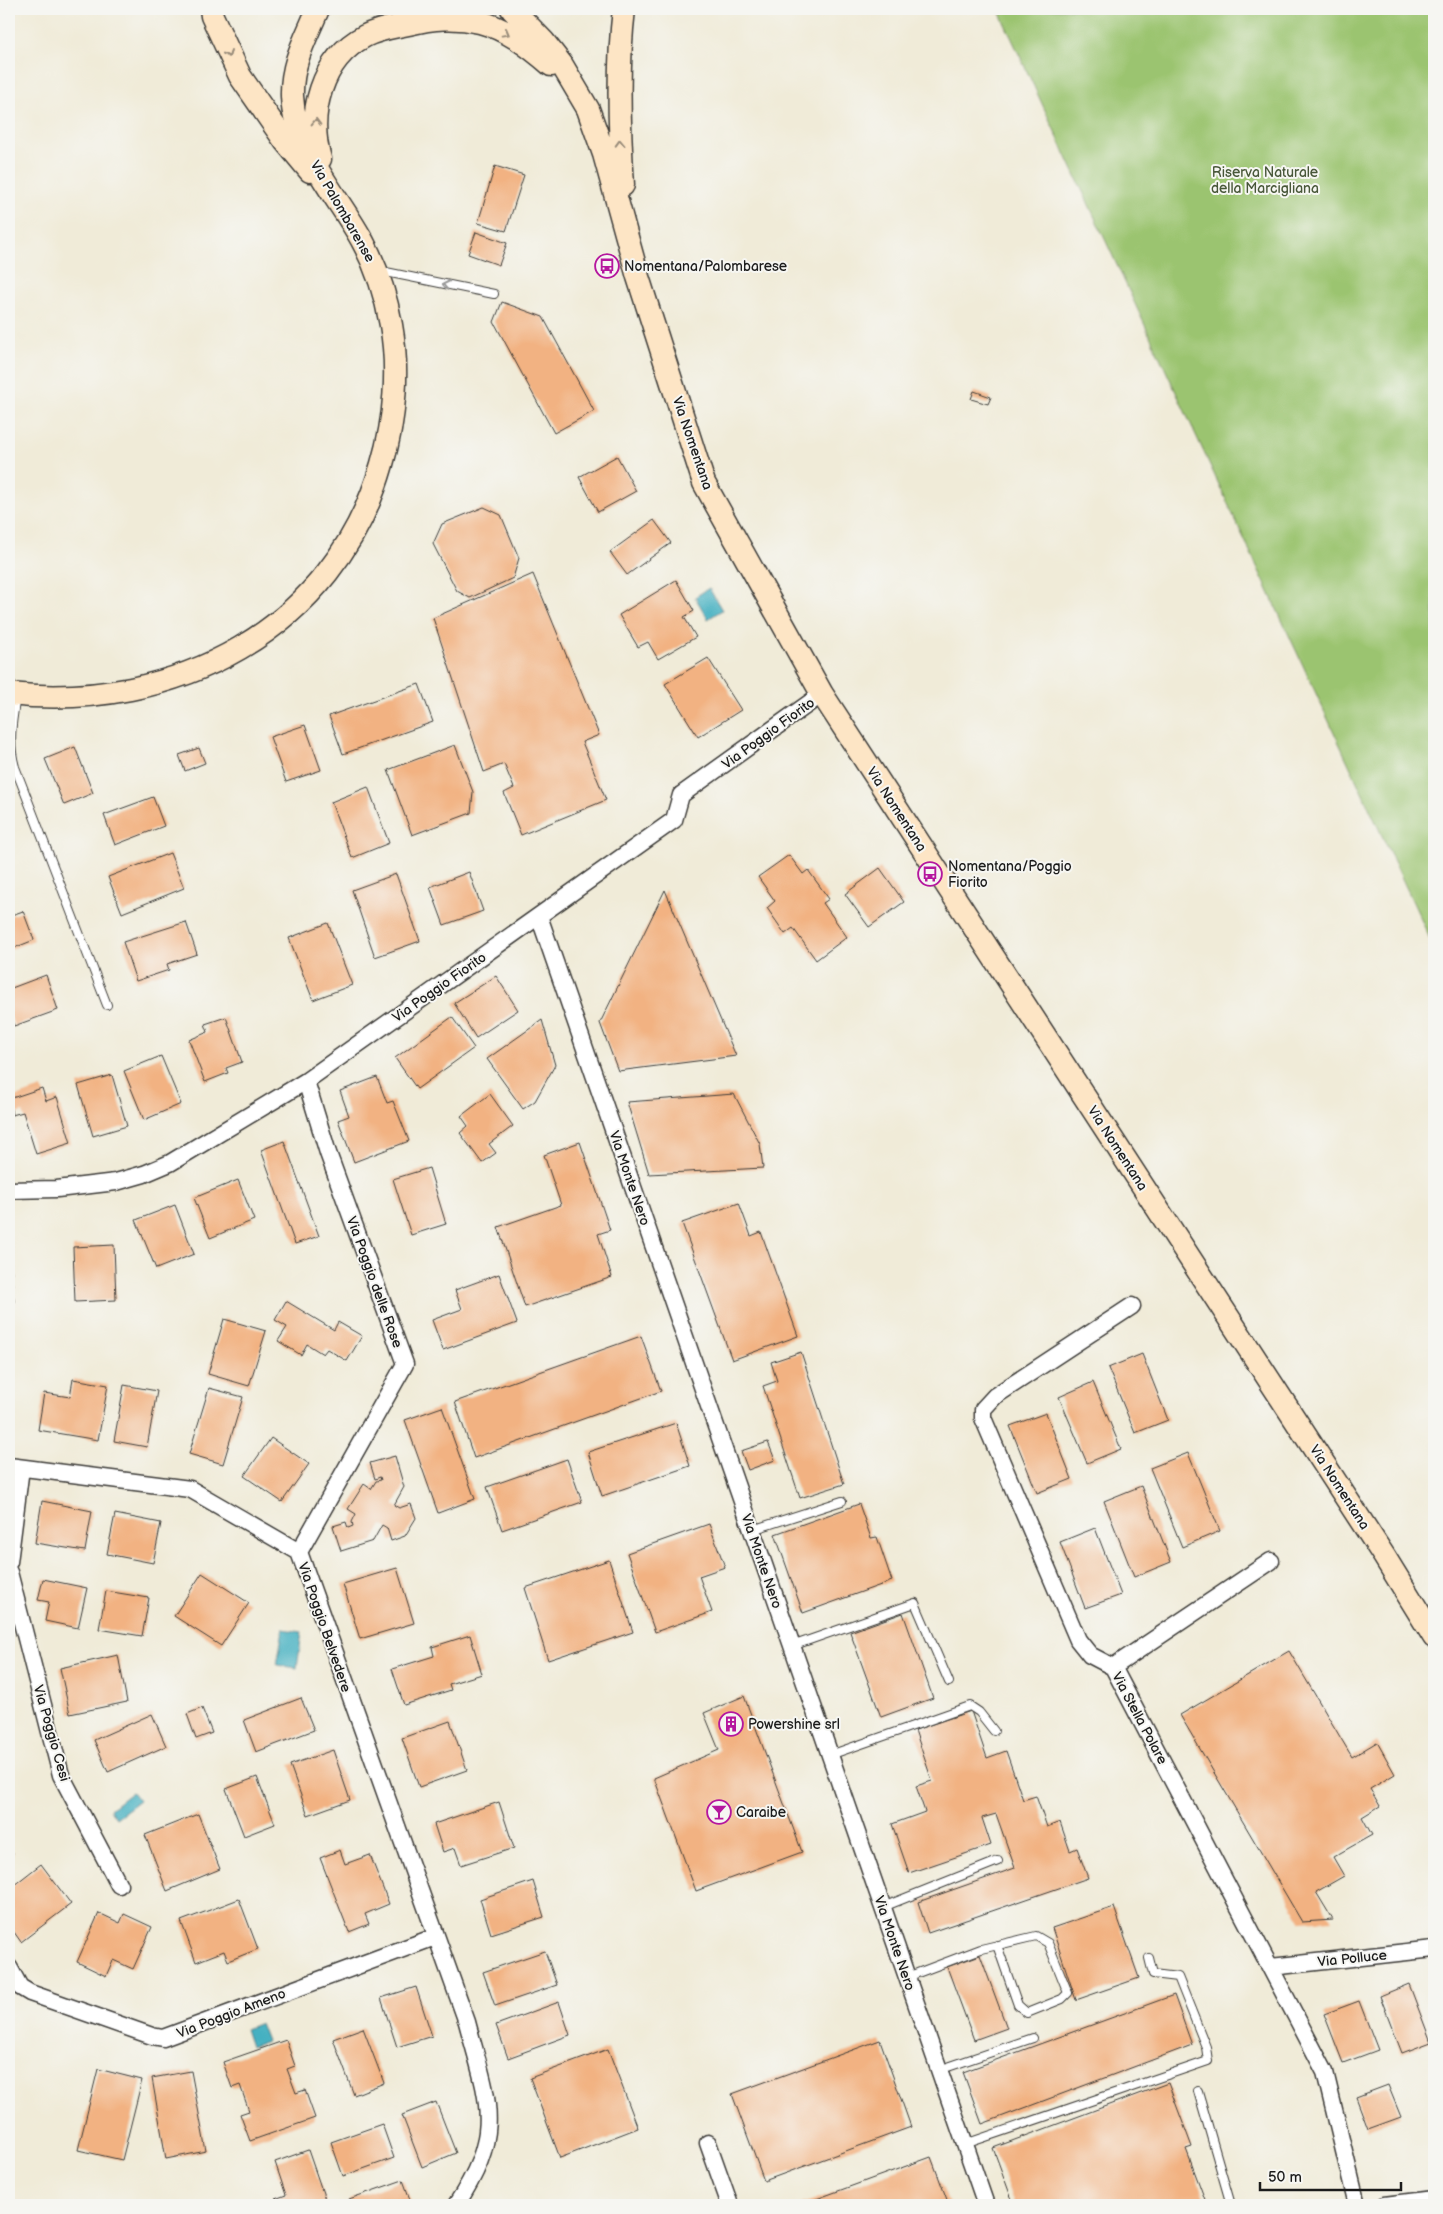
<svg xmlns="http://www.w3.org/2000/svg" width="1443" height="2214" font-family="'Balsamiq Sans',sans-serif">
  <rect width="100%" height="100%" fill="#f6f6f2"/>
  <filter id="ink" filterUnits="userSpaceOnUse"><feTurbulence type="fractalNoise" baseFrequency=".02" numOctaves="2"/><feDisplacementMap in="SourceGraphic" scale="10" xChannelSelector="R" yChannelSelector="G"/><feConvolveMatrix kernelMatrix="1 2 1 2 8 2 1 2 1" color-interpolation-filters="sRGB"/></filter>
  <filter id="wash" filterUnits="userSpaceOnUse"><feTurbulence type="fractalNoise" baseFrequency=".0096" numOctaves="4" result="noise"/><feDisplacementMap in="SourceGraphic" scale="20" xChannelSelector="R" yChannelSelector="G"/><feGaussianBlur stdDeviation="1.12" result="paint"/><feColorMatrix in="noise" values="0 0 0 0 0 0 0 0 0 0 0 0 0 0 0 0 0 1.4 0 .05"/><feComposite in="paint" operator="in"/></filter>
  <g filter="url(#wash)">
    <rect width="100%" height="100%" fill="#f0ebd8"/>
    <path fill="#9bc470" stroke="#5c7046" d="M998,9H1434V947L1431,941Z"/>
    <path fill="#44b0c1" stroke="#30666e" d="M709,588L722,610L708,619L695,597Z
      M283,1629L302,1632L297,1668L277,1665Z
      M132,1792L139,1801L116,1818L110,1809Z
      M260,2023L267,2041L251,2047L245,2029Z"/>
    <g id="blocks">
      <path fill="#f2b282" d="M495,166L524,175L506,231L478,223Z
        M476,232L507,243L499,265L468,254Z
        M502,302L543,317L594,411L554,433L494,322Z
        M974,391L991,397L988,404L971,399Z
        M617,456L636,491L598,512L579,477Z
        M484,507L501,515L519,558L513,578L470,598L457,591L433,544L442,524Z
        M654,520L671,543L627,575L610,552Z
        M533,574L599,735L582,742L606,800L521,835L504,793L514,788L504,764L484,772L433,618Z
        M676,580L694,611L684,617L696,637L658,659L648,642L638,647L619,615Z
        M708,658L741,710L698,737L665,684Z
        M419,684L433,722L343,754L329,716Z
        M305,725L321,770L286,782L270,737Z
        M455,745L473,792L471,813L412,835L388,770Z
        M75,747L93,793L64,805L45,759Z
        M199,748L205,763L185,771L179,755Z
        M368,787L389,843L352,858L331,802Z
        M153,797L164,826L115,845L104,815Z
        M170,853L184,888L122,913L108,877Z
        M789,855L803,874L808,870L829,899L823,903L847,937L816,960L793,928L785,934L767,908L775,901L758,877Z
        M880,868L904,902L869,927L845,894Z
        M469,872L483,911L444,925L430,887Z
        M396,874L420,941L375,957L352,890Z
        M665,890L736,1056L618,1071L600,1023Z
        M23,911L34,940L9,950V916Z
        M186,922L197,954L167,964L169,970L136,981L123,942Z
        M328,923L352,985L313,1000L289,938Z
        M46,975L58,1010L14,1026L9,1013V989Z
        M496,976L518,1010L476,1038L454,1003Z
        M226,1017L242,1062L226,1068L228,1073L205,1082L189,1040L208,1032L205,1024Z
        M452,1017L474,1048L417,1089L395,1058Z
        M542,1020L555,1065L535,1101L523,1109L487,1059Z
        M161,1056L181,1104L144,1120L124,1071Z
        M112,1075L127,1126L93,1136L78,1085Z
        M377,1077L387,1103L393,1101L409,1141L354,1162L338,1120L349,1116L340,1091Z
        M42,1088L46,1101L57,1097L71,1143L36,1154L23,1112L12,1115L9,1099Z
        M490,1094L513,1126L489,1144L496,1153L482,1163L460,1133L468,1126L461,1116Z
        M734,1094L760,1144L763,1168L649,1174L627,1102Z
        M284,1141L319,1236L295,1244L261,1150Z
        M580,1142L610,1230L598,1234L612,1277L525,1307L498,1227L561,1205L544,1155Z
        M429,1168L446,1224L411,1235L393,1179Z
        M238,1180L254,1220L210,1238L194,1198Z
        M739,1203L751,1236L761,1232L798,1336L732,1360L682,1223Z
        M175,1205L194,1254L156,1269L136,1220Z
        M9,1237L14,1302H9Z
        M114,1245L116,1300L75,1302L73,1247Z
        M499,1274L517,1323L443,1350L432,1320L462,1309L455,1290Z
        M286,1301L334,1330L338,1322L362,1336L347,1361L327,1349L323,1354L307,1344L301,1355L278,1341L287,1327L275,1320Z
        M224,1319L266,1331L249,1386L208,1374Z
        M641,1336L661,1391L474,1458L455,1402Z
        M801,1352L844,1484L800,1498L763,1386L777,1381L771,1362Z
        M1142,1354L1168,1420L1135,1433L1108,1368Z
        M73,1379L108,1385L98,1440L38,1430L44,1393L70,1397Z
        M1093,1382L1121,1449L1087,1463L1059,1397Z
        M124,1385L157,1391L147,1447L114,1441Z
        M209,1388L243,1397L223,1464L189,1454Z
        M442,1407L475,1499L438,1513L405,1420Z
        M1046,1413L1072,1479L1037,1493L1010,1426Z
        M676,1423L690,1466L602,1496L588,1452Z
        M271,1438L309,1464L282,1502L244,1476Z
        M768,1442L775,1460L748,1470L741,1451Z
        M1188,1453L1220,1531L1182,1547L1150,1468Z
        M395,1456L404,1487L394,1505L399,1508L411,1504L416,1518L405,1536L391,1541L387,1528L382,1525L373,1541L341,1551L333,1526L346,1522L348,1528L353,1526L352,1522L356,1514L348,1509L364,1484L371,1489L376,1481L381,1480L380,1477L375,1479L370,1463Z
        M567,1459L582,1502L502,1530L487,1487Z
        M1141,1486L1171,1562L1134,1577L1104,1501Z
        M42,1501L92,1511L85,1551L35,1543Z
        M859,1504L871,1538L877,1537L892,1581L803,1613L775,1534Z
        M115,1514L161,1523L153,1563L107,1554Z
        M709,1524L725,1567L699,1576L712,1612L655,1632L627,1553Z
        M1095,1528L1121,1595L1085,1608L1060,1542Z
        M609,1560L633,1632L548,1660L525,1588Z
        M397,1568L414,1623L360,1639L343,1584Z
        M202,1573L249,1603L221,1646L174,1616Z
        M43,1579L87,1588L78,1628L45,1621L49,1602L38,1600Z
        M106,1591L149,1598L142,1636L99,1629Z
        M903,1613L933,1698L881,1717L850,1632Z
        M470,1635L482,1674L449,1684L451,1690L404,1705L392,1669L434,1656L432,1647Z
        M1289,1651L1352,1757L1377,1742L1395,1774L1370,1789L1380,1806L1362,1817L1372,1835L1333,1857L1344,1876L1316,1892L1333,1920L1302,1922L1180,1715Z
        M118,1655L127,1702L70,1714L60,1668Z
        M744,1696L802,1852L696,1891L654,1778L719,1750L704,1713Z
        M301,1698L314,1730L256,1752L244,1720Z
        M202,1708L212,1733L196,1739L187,1714Z
        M971,1711L987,1758L1006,1751L1023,1800L1036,1796L1047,1827L1060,1822L1070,1851L1077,1848L1088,1878L928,1933L918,1902L1015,1868L996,1814L982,1818L991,1845L909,1873L892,1824L925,1812L916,1786L932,1781L915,1730Z
        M152,1714L166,1746L108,1772L94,1740Z
        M450,1721L467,1770L419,1787L402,1738Z
        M333,1750L350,1800L308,1815L290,1765Z
        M257,1777L275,1824L244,1836L226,1789Z
        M499,1802L514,1848L461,1865L455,1848L443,1852L434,1824Z
        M198,1814L220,1869L167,1891L145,1835Z
        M9,1846L13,1854L9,1857Z
        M340,1850L345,1864L370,1855L389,1904L365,1914L369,1924L349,1932L320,1858Z
        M41,1864L71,1904L21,1942L9,1925V1889Z
        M533,1881L544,1917L491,1934L480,1899Z
        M239,1899L258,1949L228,1961L224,1951L196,1962L181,1921Z
        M1114,1907L1139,1978L1076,2000L1052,1928Z
        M99,1913L120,1923L124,1914L152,1927L133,1969L113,1960L106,1976L77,1962Z
        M545,1951L557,1985L495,2006L483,1972Z
        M980,1955L1007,2028L974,2040L947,1967Z
        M1409,1984L1431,2042L1402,2053L1380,1996Z
        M416,1987L432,2036L397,2047L381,1998Z
        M1174,1995L1192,2045L982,2124L963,2072Z
        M1359,2001L1378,2050L1343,2063L1324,2014Z
        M559,2002L570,2035L508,2058L496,2025Z
        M363,2028L384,2083L354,2095L333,2039Z
        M286,2040L295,2066L287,2069L296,2093L305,2090L315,2118L250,2141L240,2114L249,2111L240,2085L232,2088L223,2062Z
        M880,2040L911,2127L764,2181L732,2094Z
        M608,2049L638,2128L560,2158L530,2078Z
        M98,2069L142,2080L122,2160L78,2150Z
        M191,2071L206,2151L166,2159L152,2078Z
        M1168,2083L1192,2147L1186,2149L1207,2205H1014L993,2148Z
        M1388,2085L1401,2117L1368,2129L1356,2097Z
        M436,2102L456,2153L422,2167L402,2115Z
        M382,2124L394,2158L343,2176L331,2142Z
        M308,2150L326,2202L316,2205H277L275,2199L286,2195L275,2162Z
        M931,2157L949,2205H800Z
        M403,2180L412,2205H351L349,2199Z"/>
    </g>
  </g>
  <g filter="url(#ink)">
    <use href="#blocks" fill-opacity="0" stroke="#3c3b38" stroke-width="1"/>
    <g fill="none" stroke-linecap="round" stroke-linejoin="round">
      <g stroke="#3c3b38" stroke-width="10">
        <path id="lane" d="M381,271L494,294
          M16,696C12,721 8,743 15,767L107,1005
          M752,1530L842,1501
          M792,1646L915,1603L949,1682
          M830,1755L970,1706L979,1712L994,1731
          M883,1907L998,1861
          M907,1977L981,1949L1036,1936L1048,1943L1068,1993L1062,1999L1027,2013L1018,2005L997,1945
          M939,2070L1033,2038
          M1198,2091L1231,2205
          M965,2144L1208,2061L1206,2047L1178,1977L1153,1974L1149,1958"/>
      </g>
      <g stroke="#3c3b38" stroke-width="19">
        <path id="street" d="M539,916L986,2205
          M9,1190L57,1189L116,1182L144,1174L170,1163L306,1081L674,820L681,795L822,694
          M1132,1306L995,1396L983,1409V1418L1078,1640L1090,1655L1113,1667L1325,2072L1357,2205
          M9,1466L190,1489L299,1552L467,2022C488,2101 505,2131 456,2205
          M299,1552L405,1364L328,1153L306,1081
          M9,1562L21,1468
          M9,1572L61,1775L119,1885
          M1113,1667L1271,1561
          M9,1967L20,1987L30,1993L152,2036L163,2038L435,1937
          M1271,1967L1434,1949
          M708,2143L730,2205
          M1385,2205L1434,2199"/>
      </g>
      <g stroke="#3c3b38" stroke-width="25">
        <path id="secondary" d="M211,9L212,16L240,76L285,141L310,171
          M512,9L544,42L562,65L588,109L604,154L638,277L704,483L822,694L1384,1556L1434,1637
          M320,159C307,114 321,59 365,36C378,29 394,27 408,24C433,18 455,16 480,22C507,29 530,47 551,65
          M623,185C619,127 617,67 624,9
          M9,694C175,712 335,630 382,464C395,420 399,369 391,325C386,296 377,268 363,242C339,197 294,150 292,96C291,63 306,38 318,9"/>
      </g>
      <use href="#lane" stroke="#fff" stroke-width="8"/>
      <use href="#street" stroke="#fff" stroke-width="16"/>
      <use href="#secondary" stroke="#fde5c5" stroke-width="22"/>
    </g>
    <defs><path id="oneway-chevron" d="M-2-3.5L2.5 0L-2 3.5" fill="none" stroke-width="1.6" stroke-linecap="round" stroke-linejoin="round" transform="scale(1.25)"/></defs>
    <g stroke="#988b79">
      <use href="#oneway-chevron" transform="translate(506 33) rotate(29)"/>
      <use href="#oneway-chevron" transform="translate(228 54) rotate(66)"/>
      <use href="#oneway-chevron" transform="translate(316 122) rotate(-89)"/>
      <use href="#oneway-chevron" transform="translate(620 143) rotate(-92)"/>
    </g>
    <use stroke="#999" href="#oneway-chevron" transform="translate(446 285) rotate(-168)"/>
  </g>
  <defs>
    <g id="bus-ring" transform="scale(1.25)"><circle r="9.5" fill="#f6f6f2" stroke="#b5179e" stroke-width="1.5"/><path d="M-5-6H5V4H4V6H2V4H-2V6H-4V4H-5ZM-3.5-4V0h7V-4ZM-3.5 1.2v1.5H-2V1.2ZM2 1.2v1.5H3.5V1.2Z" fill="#b5179e"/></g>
    <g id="building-ring" transform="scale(1.25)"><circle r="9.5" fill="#f6f6f2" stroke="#b5179e" stroke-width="1.5"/><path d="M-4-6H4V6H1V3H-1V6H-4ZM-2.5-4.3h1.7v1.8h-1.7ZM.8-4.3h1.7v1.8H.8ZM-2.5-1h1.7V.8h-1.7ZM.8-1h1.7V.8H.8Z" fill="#b5179e"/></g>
    <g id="bar-ring" transform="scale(1.25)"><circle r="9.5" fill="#f6f6f2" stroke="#b5179e" stroke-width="1.5"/><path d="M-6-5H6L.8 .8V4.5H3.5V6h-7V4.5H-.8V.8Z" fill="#b5179e"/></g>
  </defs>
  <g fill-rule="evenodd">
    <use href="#bus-ring" x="607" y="266"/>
    <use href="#bus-ring" x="930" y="874"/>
    <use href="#building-ring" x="731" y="1724"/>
    <use href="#bar-ring" x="719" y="1812"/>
  </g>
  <g text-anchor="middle" stroke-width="4" stroke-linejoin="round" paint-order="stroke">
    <g font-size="14" fill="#485739" stroke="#f6f6f2">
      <text x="1265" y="177">Riserva Naturale<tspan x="1265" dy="16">della Marcigliana</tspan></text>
    </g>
    <g font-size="14" fill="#1c1c1c" stroke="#f6f6f2">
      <text transform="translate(343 211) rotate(60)" y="5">Via Palombarense</text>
      <text transform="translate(693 443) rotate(71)" y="5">Via Nomentana</text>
      <text transform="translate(768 733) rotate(-36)" y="5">Via Poggio Fiorito</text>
      <text transform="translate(897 809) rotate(57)" y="5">Via Nomentana</text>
      <text transform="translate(439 987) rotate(-35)" y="5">Via Poggio Fiorito</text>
      <text transform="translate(1118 1148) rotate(57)" y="5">Via Nomentana</text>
      <text transform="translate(630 1178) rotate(71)" y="5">Via Monte Nero</text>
      <text transform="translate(375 1282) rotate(70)" y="5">Via Poggio delle Rose</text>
      <text transform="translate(1340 1487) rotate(57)" y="5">Via Nomentana</text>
      <text transform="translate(762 1561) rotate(71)" y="5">Via Monte Nero</text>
      <text transform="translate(325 1627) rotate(71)" y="5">Via Poggio Belvedere</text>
      <text transform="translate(1140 1718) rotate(62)" y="5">Via Stella Polare</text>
      <text transform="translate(52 1733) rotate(74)" y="5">Via Poggio Cesi</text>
      <text transform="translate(895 1943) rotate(71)" y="5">Via Monte Nero</text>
      <text transform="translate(1352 1958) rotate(-6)" y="5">Via Polluce</text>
      <text transform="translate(231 2013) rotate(-21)" y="5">Via Poggio Ameno</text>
    </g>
    <g font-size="14" fill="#1c1c1c" stroke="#f6f6f2" text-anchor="start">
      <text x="624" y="271">Nomentana/Palombarese</text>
      <text x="948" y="871">Nomentana/Poggio<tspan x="948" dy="16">Fiorito</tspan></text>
      <text x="748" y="1729">Powershine srl</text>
      <text x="736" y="1817">Caraibe</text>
    </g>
  </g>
  <rect width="1443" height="2214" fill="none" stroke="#f6f6f2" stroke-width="30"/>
  <path d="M1260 2182v8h141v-8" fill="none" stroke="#1c1c1c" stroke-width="2.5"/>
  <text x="1268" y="2182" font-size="15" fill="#1c1c1c" stroke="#f6f6f2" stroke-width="4" paint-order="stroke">50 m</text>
</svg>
